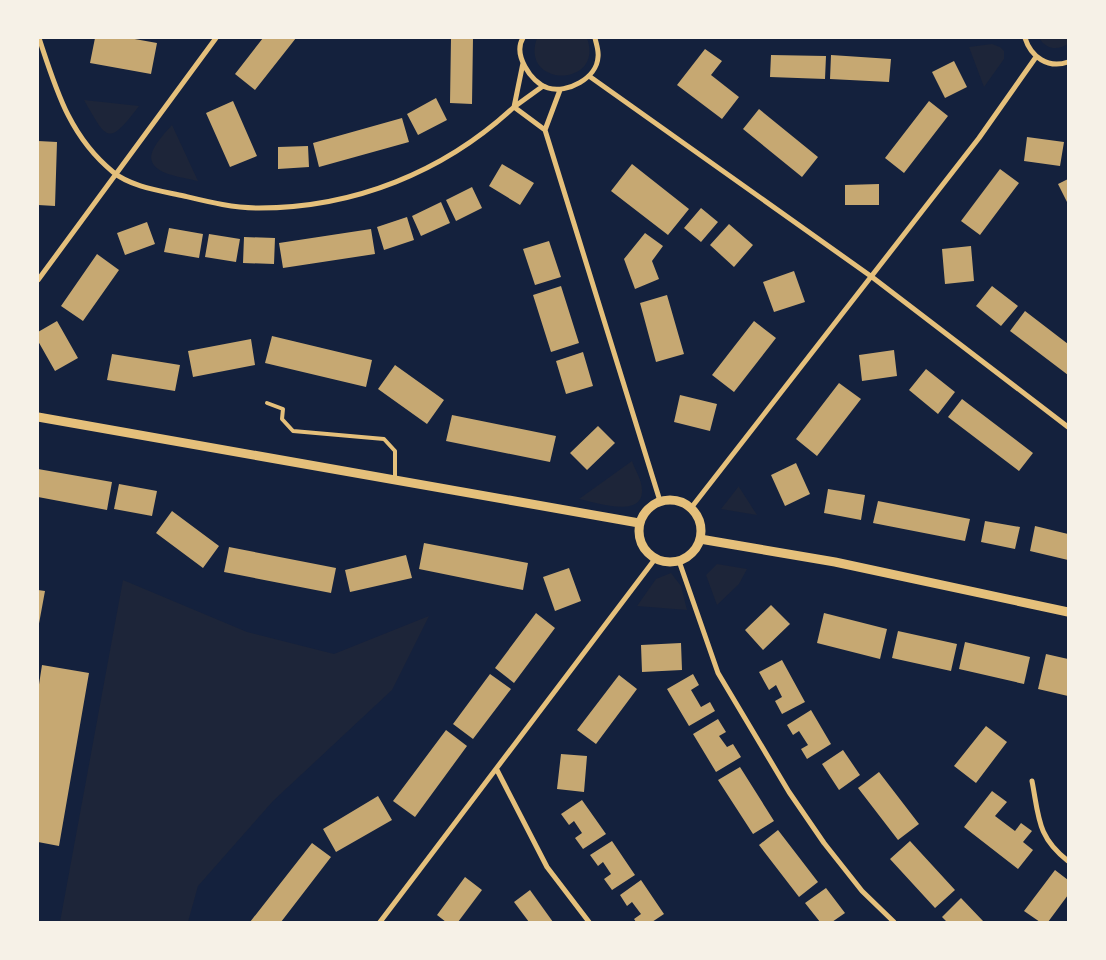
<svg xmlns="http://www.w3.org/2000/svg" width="1106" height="960" font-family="Helvetica,sans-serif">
  <rect width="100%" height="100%" fill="#14213d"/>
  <path fill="#1d2539" d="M537,38H587C605,88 519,88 537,38Z
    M1039,38H1068V44C1057,51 1046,49 1039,38Z
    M992,44L1000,47L1004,51V59L984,87L969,47Z
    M84,100L139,106C108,147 107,140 84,100Z
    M172,125L198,181C184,177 142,174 153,150C157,141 166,132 172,125Z
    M632,461C635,470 642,480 642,490C643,519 595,502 579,499Z
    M739,486V487L757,515L721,509Z
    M717,564L747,569L739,584L717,605L706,575Z
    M671,573L681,586L687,610L637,606L656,579Z
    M123,580L247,632L334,654L429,616L392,690L273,801L198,886L188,922H60Z"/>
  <path fill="#c6a872" d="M95,38H129L157,43L151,74L90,63Z
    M263,38H296L255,90L235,74Z
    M451,38H473L472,104L450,103Z
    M705,49L722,61L711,75L739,97L722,119L677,85Z
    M771,55L826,56L825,79L770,77Z
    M831,55L891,59L889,82L830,79Z
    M954,61L967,87L945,98L932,72Z
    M436,98L447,120L418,135L407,114Z
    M233,101L257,156L230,167L206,113Z
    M929,101L948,116L904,173L885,158Z
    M759,109L818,157L802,177L743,129Z
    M402,118L409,142L319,167L313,143Z
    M1027,137L1064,142L1060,166L1024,161Z
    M38,141L57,142L55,206L38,205Z
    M308,146L309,167L278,169V147Z
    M502,164L534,183L520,205L489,186Z
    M632,164L689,209L668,235L611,191Z
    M1000,169L1019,183L980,235L961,221Z
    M1068,179V204L1058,184Z
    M879,184V205H845V185Z
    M472,187L482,208L456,221L446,200Z
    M441,202L450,223L421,236L412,216Z
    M701,208L718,222L701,242L684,228Z
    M407,217L414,240L384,250L377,227Z
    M147,222L155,244L125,255L117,233Z
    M729,224L753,245L734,267L710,245Z
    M169,228L203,234L199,258L164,252Z
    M371,229L375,254L283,268L279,243Z
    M645,233L663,246L652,261L659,279L635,289L624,259Z
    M209,234L240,239L236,262L205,257Z
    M244,237L275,238L274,264L243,263Z
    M549,241L561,277L535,285L523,249Z
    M971,246L974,281L945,284L942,249Z
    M97,254L119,270L83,321L61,306Z
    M794,271L805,302L774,312L763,282Z
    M561,286L579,343L551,352L533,295Z
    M992,286L1018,306L1001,326L976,306Z
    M667,295L684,354L656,362L640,303Z
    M1025,311L1068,344V375L1010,331Z
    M57,321L78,358L55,371L38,341V332Z
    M754,321L776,338L734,392L712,375Z
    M272,336L372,360L366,387L265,363Z
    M251,339L255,365L193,377L188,351Z
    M894,350L897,376L862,381L859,355Z
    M583,352L593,386L566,394L556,361Z
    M112,354L180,365L175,391L107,380Z
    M395,365L444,400L427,424L378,389Z
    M926,369L955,392L938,414L909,390Z
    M839,383L861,399L817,456L796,439Z
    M680,395L717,404L710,431L674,422Z
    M962,399L1033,453L1019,471L948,417Z
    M452,415L556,436L550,462L446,441Z
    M598,426L615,443L587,470L570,453Z
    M796,463L810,494L785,506L771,475Z
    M38,469L112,482L107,510L38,497Z
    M119,484L157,491L152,516L114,509Z
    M828,489L865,495L861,520L824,513Z
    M878,501L970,519L965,541L873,523Z
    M172,511L219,546L203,568L156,533Z
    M985,521L1020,527L1015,549L981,542Z
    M1035,526L1068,534V560L1030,551Z
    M424,543L528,563L523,590L419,569Z
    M229,547L336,568L331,593L224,572Z
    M406,555L412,578L350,592L345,570Z
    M569,568L581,601L555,611L543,577Z
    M38,590L45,591L38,629Z
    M771,605L790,624L763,650L745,630Z
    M536,613L555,628L514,683L495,668Z
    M824,613L887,629L880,659L817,643Z
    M898,631L957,644L951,671L892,658Z
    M965,642L1030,657L1024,684L959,669Z
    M681,643L682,670L642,672L641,645Z
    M1046,654L1068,659V696L1038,689Z
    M782,660L805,702L782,714L775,701L782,697L776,685L769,690L759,672Z
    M42,665L89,673L59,846L38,842V691Z
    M490,674L511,689L473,739L453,724Z
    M693,674L699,685L691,690L701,707L710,702L715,711L689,726L667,689Z
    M619,675L637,689L596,744L577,730Z
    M811,710L831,744L807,759L801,749L808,745L799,731L793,735L787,725Z
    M718,719L726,732L719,736L727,747L733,744L741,757L716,772L693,734Z
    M986,726L1007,742L976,783L954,766Z
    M446,730L467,746L415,817L393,801Z
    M843,750L860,775L839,790L822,764Z
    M561,754L587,756L584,792L557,789Z
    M740,767L774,821L753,834L718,780Z
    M879,772L919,824L898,840L858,788Z
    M992,791L1007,802L995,816L1015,831L1021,823L1032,831L1023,842L1033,850L1018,869L964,827Z
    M378,796L392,820L336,852L323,829Z
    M582,800L606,834L583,849L575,838L582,833L574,821L569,825L561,814Z
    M778,830L818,882L799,897L759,845Z
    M612,841L635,875L612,890L604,879L611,874L603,862L598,866L590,855Z
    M910,841L955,890L935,908L890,859Z
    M312,843L331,857L281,922H250Z
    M1055,870L1068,880V895L1048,922H1040L1024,911Z
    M465,877L482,890L458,922H446L437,915Z
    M641,880L664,914L652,922H636L634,919L641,914L632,902L627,906L620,895Z
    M826,888L845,913L832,922H820L805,903Z
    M530,890L553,922H529L514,902Z
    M961,898L983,921L981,922H947L942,917Z"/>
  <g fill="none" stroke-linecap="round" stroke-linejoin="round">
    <path stroke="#e5c07b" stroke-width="4" d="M267,403L283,409L282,419L293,431L384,439L395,451V480"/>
    <path stroke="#e5c07b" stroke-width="5" d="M39,38C56,89 69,136 113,172C131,187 162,191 184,196C209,202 233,208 259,208C354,208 444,172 514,107L545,130L560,90
      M523,38C513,54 530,82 548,88C567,94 597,78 598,57C599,51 596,43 595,38
      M1025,38C1031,57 1048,69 1068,62
      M523,63L514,107L543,86
      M589,76L872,277L1068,427
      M545,130L660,501
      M38,280L216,38
      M691,508L979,138L1036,57
      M679,561L718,673L789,792L824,843L862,891L894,922
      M497,770L547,867L589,922
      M1032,781C1039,817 1037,837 1068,861
      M380,922L655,559"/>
    <path stroke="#e5c07b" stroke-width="9" d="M38,417L639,523
      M639 531a31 31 0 1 1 62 0a31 31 0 1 1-62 0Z
      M700,539L835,562L1068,612"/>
  </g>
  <rect width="1106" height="960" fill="none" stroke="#f6f1e7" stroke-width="78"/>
</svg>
